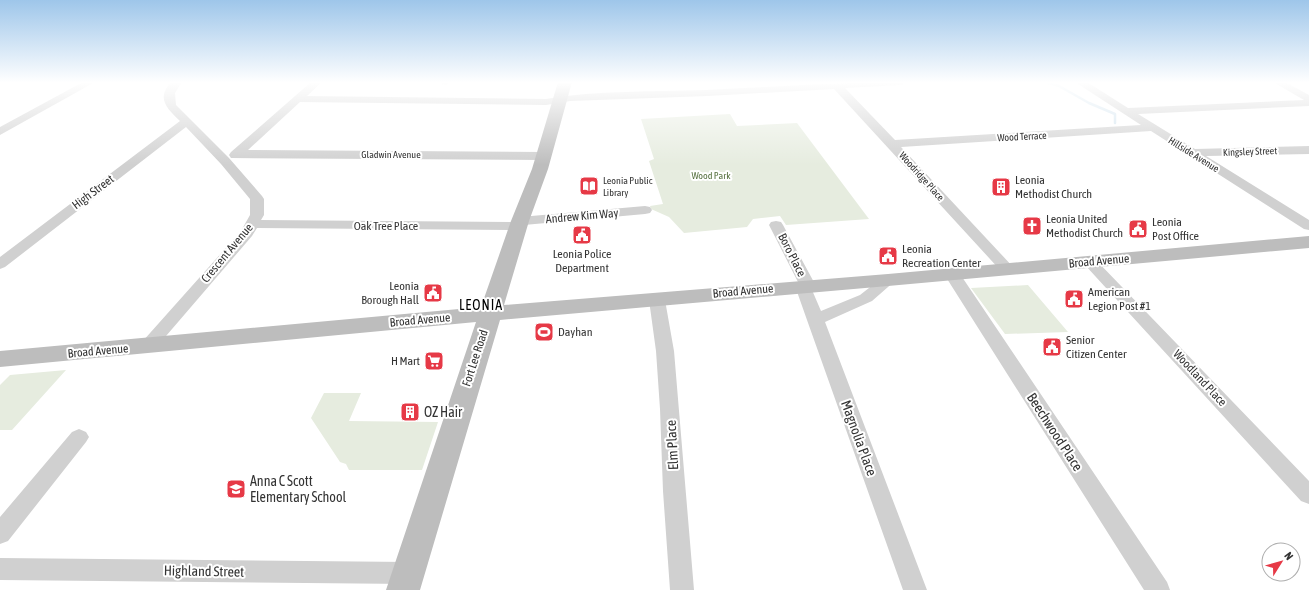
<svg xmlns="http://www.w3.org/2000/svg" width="1309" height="590" font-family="'Asap Condensed',sans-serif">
  <rect width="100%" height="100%" fill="#fff"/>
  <path fill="#e6ecdf" d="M730,114L737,126L797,123L869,219L786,225L780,216L753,219L747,227L684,233L669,217L651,209L650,206L663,204L649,161L654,159L641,119Z
    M1028,285L1068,332L1005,334L971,288Z
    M66,370L12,430H0V385L10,375Z
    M324,393H361L349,421L438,422L422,470H349L346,464L340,462L311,418Z"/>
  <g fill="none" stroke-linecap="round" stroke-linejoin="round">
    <path stroke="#cfe2ee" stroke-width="2.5" d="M1046,82L1059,86L1089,103L1115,114V123"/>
    <path fill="#d0d0d0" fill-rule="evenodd" d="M83,82H95L0,135V127Z
      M171,82H182L175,93L176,105L229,158L262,196L264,199V215L261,220L514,222L515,218L520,217L645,206L650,207L652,210L650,213L645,214L524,225L523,229L518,230L257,228L252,236L154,350L148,352L142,350L139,346L142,342L241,231L250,215V199L221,164L186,127L5,267L0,269V257L180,121C167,108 156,99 171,82Z
      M311,82H322L307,96L546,99C599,90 653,92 706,90C773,87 839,82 906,82L901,85L845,88L895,140L1141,125L1075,82H1087L1128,108L1304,100L1273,82H1285L1309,95V106L1138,114L1195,149L1309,146V154L1206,156L1309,220V230L1304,229L1151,131L901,147L1014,268L1011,271L1006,273L1001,271L834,89L707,96L570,101L546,105L300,102L248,150L543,152L547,153L549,156L547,159L543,160L231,158L229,155L231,152Z
      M440,82H451L446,85L442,84Z
      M776,221L781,222L783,225L816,286L812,290L821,311L860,295L883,277L888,275L893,277L896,280L872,301L825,322L927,590H903L807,320L795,286L798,282L769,225L771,222Z
      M1090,257L1095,259L1309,481V504L1301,501L1085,265L1082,262L1085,259Z
      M952,269L957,271L960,274L1167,582L1170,590H1144L944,274L947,271Z
      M657,295L663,297L665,300L674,351L694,590H670L663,491L660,409L656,351L649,300L651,297Z
      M79,429L86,432L89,437L86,442L8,541L0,544V517L72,432Z
      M0,558L409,562L418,565L421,573L418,581L409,584L0,580Z"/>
    <path fill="#bdbdbd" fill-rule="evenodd" d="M558,82H572L548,169L529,221L504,305L888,274L1309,236V248L888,286L500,320L420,590H386L476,322L0,367V351L481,307L511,221L532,169Z"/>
  </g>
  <linearGradient id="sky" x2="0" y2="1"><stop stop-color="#9ec6ea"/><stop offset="0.5" stop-color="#fff"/><stop offset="1" stop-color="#fff" stop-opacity="0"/></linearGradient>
  <rect width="1309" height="165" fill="url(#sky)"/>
  <defs>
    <g id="library-square" transform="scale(1)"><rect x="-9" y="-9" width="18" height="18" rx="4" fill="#e63946" stroke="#fff"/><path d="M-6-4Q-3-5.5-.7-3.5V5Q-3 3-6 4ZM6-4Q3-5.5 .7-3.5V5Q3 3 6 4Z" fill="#fff"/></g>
    <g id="building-square" transform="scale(1)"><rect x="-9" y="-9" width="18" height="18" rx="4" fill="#e63946" stroke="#fff"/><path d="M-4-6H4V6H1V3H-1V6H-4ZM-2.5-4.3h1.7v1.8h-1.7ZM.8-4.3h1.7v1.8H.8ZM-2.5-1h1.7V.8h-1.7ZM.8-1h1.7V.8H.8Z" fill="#fff"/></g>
    <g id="church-square" transform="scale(1)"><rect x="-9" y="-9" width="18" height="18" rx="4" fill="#e63946" stroke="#fff"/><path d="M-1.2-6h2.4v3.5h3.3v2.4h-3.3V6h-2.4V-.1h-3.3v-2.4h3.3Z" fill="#fff"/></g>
    <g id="civic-square" transform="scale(1)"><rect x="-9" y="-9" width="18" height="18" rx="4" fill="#e63946" stroke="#fff"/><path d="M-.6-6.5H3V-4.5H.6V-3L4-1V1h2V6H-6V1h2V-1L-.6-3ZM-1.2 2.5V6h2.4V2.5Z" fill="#fff"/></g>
    <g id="stadium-square" transform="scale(1)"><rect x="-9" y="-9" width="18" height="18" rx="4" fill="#e63946" stroke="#fff"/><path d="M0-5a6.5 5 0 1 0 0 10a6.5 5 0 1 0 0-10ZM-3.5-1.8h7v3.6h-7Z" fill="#fff"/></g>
    <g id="supermarket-square" transform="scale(1)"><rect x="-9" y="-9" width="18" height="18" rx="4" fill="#e63946" stroke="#fff"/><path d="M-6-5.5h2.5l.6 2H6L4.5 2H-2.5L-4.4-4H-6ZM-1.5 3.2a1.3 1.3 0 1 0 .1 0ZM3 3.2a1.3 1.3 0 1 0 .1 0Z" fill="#fff"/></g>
    <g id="school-square" transform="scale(1)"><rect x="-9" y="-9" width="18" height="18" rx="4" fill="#e63946" stroke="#fff"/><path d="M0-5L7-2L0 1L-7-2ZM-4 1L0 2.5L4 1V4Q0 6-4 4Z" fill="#fff"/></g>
  </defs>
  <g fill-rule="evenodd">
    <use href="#library-square" x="589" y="186"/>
    <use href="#building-square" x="1001" y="187"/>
    <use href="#church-square" x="1032" y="226"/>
    <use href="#civic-square" x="1138" y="229"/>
    <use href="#civic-square" x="582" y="235"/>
    <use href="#civic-square" x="888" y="256"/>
    <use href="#civic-square" x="433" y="293"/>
    <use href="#civic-square" x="1074" y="299"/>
    <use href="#stadium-square" x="544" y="332"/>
    <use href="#civic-square" x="1052" y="347"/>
    <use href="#supermarket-square" x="434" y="361"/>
    <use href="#building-square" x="410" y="412"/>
    <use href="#school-square" x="236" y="489"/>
  </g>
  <g text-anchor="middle" stroke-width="4" stroke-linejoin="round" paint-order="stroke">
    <g font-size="10" fill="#333" stroke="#fff">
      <text transform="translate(1022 136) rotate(-3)" y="4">Wood Terrace</text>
      <text transform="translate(1250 151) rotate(-2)" y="4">Kingsley Street</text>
      <text x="391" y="158">Gladwin Avenue</text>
      <text transform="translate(1194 154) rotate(32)" y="4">Hillside Avenue</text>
      <text transform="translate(922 176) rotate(48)" y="4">Woodridge Place</text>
    </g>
    <g font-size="10" fill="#56703f" stroke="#fff">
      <text x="711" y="179">Wood Park</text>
    </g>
    <g font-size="10" fill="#333" stroke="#fff" text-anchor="start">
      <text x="603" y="184">Leonia Public<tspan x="603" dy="12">Library</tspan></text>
    </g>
    <g font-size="12" fill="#333" stroke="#fff" text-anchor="start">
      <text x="1015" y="184">Leonia<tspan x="1015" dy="14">Methodist Church</tspan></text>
      <text x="1046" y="223">Leonia United<tspan x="1046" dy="14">Methodist Church</tspan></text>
      <text x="1152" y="226">Leonia<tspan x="1152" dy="14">Post Office</tspan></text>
      <text x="902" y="253">Leonia<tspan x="902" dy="14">Recreation Center</tspan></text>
      <text x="582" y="258" text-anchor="middle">Leonia Police<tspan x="582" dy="14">Department</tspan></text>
      <text x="419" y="290" text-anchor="end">Leonia<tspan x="419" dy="14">Borough Hall</tspan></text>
      <text x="1088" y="296">American<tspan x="1088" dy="14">Legion Post #1</tspan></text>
      <text x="558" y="336">Dayhan</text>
      <text x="1066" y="344">Senior<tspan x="1066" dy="14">Citizen Center</tspan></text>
      <text x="420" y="365" text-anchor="end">H Mart</text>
    </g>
    <g font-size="12" fill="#333" stroke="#fff">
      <text transform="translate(93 192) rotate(-37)" y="4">High Street</text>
      <text transform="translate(582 216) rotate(-5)" y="4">Andrew Kim Way</text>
      <text x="386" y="230">Oak Tree Place</text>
      <text transform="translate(227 253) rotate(-50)" y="4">Crescent Avenue</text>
      <text transform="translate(792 255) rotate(63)" y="4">Boro Place</text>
      <text transform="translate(1099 261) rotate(-5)" y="4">Broad Avenue</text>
      <text transform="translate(743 291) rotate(-5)" y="4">Broad Avenue</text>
      <text transform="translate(420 320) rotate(-5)" y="4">Broad Avenue</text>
      <text transform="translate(98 351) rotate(-5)" y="4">Broad Avenue</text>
      <text transform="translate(475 358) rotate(-72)" y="4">Fort Lee Road</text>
      <text transform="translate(1200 378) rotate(47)" y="4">Woodland Place</text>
    </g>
    <g font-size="14" letter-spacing="1" fill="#000" stroke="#fff">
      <text x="481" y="310">LEONIA</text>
    </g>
    <g font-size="14" fill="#333" stroke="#fff" text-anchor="start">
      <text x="424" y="417">OZ Hair</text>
      <text x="250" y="486">Anna C Scott<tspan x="250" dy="16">Elementary School</tspan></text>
    </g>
    <g font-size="14" fill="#333" stroke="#fff">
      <text transform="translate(1055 432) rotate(57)" y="5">Beechwood Place</text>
      <text transform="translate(859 438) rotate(70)" y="5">Magnolia Place</text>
      <text transform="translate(672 445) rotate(-93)" y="5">Elm Place</text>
      <text transform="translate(204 571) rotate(1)" y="5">Highland Street</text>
    </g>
  </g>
  <g transform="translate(1281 562) rotate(53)"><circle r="19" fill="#ffffff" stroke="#adadad"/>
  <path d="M0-3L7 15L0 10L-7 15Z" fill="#e63946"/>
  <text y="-6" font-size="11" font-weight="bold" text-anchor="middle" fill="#333333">N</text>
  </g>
</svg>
